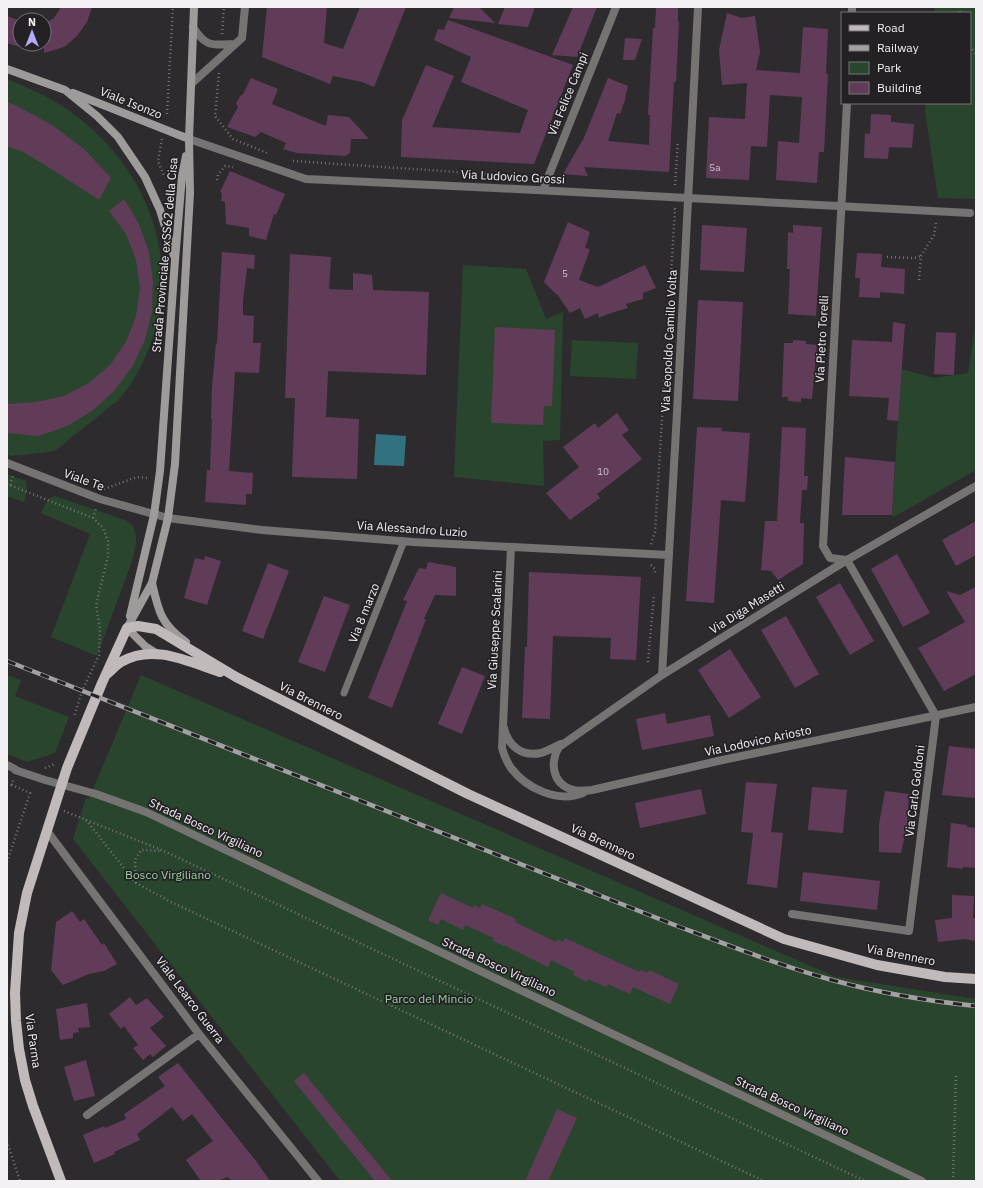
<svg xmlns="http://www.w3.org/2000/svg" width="983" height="1188" font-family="'IBM Plex Sans',sans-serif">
  <rect width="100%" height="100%" fill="#2e2b2f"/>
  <path fill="#2a452e" d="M935,7H976V199L938,198L925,111L926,103H970V13H934Z
    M7,79C24,86 40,93 56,102C129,147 175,228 159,314C153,343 138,380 117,401C113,405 106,409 101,414C91,422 81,430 70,438C66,442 61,447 56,450C50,453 20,455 11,456L7,454Z
    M463,265L526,269L546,319L563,312L560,440L543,441L544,486L454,477Z
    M976,321V470L892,518L901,369L934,378L968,373Z
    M572,340L638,343L636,379L570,376Z
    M7,474L26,481L27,491L24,502L7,496Z
    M55,496L125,520L133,526L136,535V544L132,561L97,656L51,637L90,534L41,513L48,499Z
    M7,675L21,680L15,696L69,717L55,753L27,762L7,754Z
    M141,675L836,977L976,999V1181H340L73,839L86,798L89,799Z"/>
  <path fill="#327280" d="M376,434L406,436L404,466L374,465Z"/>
  <path fill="#613c59" d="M61,7H92L87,22L77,36L64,47L44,53V24L54,18Z
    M267,7H327L324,43L343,49L360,7H406L374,87L362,82L333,76L330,84L262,57Z
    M454,7H479L495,23L449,18Z
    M505,7H535L528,27L498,24Z
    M573,7H597L577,57L552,55Z
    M656,7H678V22H679L676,82H674L669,172L584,167L588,176L563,174L582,141L583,140L608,78L628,86L625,97H626L620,114L617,113L608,141L649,145L650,115H648L649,97L653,28H655Z
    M727,13L742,18L755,16L760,52L756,70L800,73L803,27L828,29L826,74H828L824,152H819L817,183L776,180L778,141L799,143L802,97L770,95L767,147L751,146L749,180L706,178L709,117L745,119L747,83L722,85L719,50Z
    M7,16L20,21V47L7,43Z
    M448,20L573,65L534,164L401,157L402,120L426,65L454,76L432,127L520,133L528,110L461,82L471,57L434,40L438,29L444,30Z
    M625,38L642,39L635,60H623Z
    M251,78L278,89L272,104L326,126L328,115L349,117L369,139H351L350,153L345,156L297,153L283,149L286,143L261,132L255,137L227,127L238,107L236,103L240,96L243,94Z
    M7,102L17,106L52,125L84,149L111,178L99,200L45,165L23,152L7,146Z
    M871,114L891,115V122L914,124L912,148L889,147L888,159L864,158L865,133L870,134Z
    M230,171L285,194L276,215L274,214L266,240L249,236V228L226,224L225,202L221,201L222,193L220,192Z
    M124,199L139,224L149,252L153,281L152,311L145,340L132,367L114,391L92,411L67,426L39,436L7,433V404L36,402L64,396L89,383L110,365L126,342L136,316L140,288L136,260L126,234L109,211Z
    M568,222L590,232L585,248L590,249L579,280L598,287L645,265L656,288L643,293V299L626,304L628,308L608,314L599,318L598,313L585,319L580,308L570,313L557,294V295L544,282Z
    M702,225L747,228L744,272L700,270Z
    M793,225L822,227L816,316L788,314L790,269H787L788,232L793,233Z
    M222,252L255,255L254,269L247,268L243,300V315L254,316L253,343H261L259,373L235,372L229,471L253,473L252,494H246V505L205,502L207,470H210L212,419H211L212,387L216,343L217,344Z
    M857,253L882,254L881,267L905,269L904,294L880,292V298L859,297L860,278H855Z
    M290,254L331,257L329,289L353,290V273L372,275L373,290L429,292L426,375L328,371L326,417L359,419L357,479L292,477L295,398H285Z
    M698,300L743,302L738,401L693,399Z
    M893,322L905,324L898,421L887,420L889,398L849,396L852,340L892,342Z
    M495,327L555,330L552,406H544L543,425L491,423Z
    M936,332L956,333L954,375L934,374Z
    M793,340L806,341V344L817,345L812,399L801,398V402L788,401V397H782L784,343H793Z
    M617,413L629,430L622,435L642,459L597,494L600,498L570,520L546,493L579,467L563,447L595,423L598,428Z
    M697,427L722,428L721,431L750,433L745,502L721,500L714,603L686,601Z
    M782,427L806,428L804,476H808L807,490H802L800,523H804L803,564L778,580L771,571L761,570L765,521H777Z
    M845,457L895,462L892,515H842Z
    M976,521V555L956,566L942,540Z
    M897,554L930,613L903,627L871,569Z
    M205,556L221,561L207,605L184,598L195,558L204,560Z
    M428,562L456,567V596L435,595L424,619H426L392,708L368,698L407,601L403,600L419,568L426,569Z
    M268,563L289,571L263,639L242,631Z
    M529,572L641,577L636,660L610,659L611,638L553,636L550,719L522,718L525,647H527Z
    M840,583L874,641L850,655L816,597Z
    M976,587V674L944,691L918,648L942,635V636L943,634L965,622L946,591L960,595Z
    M324,596L350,605L325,672L298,662Z
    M786,616L819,674L795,688L761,630Z
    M730,649L761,697L729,718L698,670Z
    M462,667L485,676L462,734L438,724Z
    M665,713L667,724L710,715L714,736L642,750L636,719Z
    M949,746L976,749L975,798L942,795Z
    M746,782L777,784L771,832L783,833L777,888L747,884L753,833L741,832Z
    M812,787L847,790L843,833L808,830Z
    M701,789L706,814L640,828L635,803Z
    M885,791L909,794L907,826L901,853L879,852V824Z
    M951,823L967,825V827L976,828V868L963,867V869L947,867Z
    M803,872L880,881L877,910L800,901Z
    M441,893L473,908L474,905L480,908L482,904L516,919L515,922L556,942L558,939L563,942L565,938L639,972L641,970L648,973L649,970L679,984L670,1004L633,987L630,994L608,984L606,987L588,979L587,982L573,975L575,972L551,960L548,967L504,945V946L493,941L494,938L465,925L463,930L441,919L438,925L428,920Z
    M952,895L974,896L973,918H976V941L965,939L938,942L935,920L952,918Z
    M72,911L80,922L84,919L102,945L104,943L117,964L104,971L89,974L63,985L51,970L56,922Z
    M130,997L136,1005L147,998L164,1017L150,1028L166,1046L153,1057L150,1054L143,1060L133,1048L138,1045L124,1026L121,1029L109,1014Z
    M87,1003L90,1027L78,1028L79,1032L73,1033V1038L60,1040L56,1009Z
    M86,1060L95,1096L74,1101L64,1067Z
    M178,1063L256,1161L270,1181H233L227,1177L219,1181H201L186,1160L213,1141L192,1114L183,1121L172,1107L137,1134L140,1140L114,1152L115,1154L94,1163L83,1135L104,1126L105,1128L126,1119L124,1114L165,1086L158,1077Z
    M304,1073L392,1181H375L294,1081Z
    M557,1109L577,1118L548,1181H525Z"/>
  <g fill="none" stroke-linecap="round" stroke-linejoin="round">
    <path stroke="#767377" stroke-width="2.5" stroke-dasharray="1 3" stroke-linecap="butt" d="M959,7L960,13
      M222,34L224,7
      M970,46L976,54
      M219,73L215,116L233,139L267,153
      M167,114L173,7
      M162,139L158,161L164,176
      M293,161L517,176
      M217,180L218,175L225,166L233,167
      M675,185L678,141
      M887,257L914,258L921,256
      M919,280L921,256L934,235L936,222
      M7,484L93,518L103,528L108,541V556L96,605L100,629L99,655L82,691L74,717
      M10,485L13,476
      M104,489L137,477L148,478
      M93,518L96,509
      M651,544L655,532L675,209H673
      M651,565L655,569V575
      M648,662L654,594
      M45,768L55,764
      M7,783L12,785
      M64,811L164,851L865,1181
      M86,820L136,883L169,901L764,1181
      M7,862L30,793L12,785L13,780
      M136,883L135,860L141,850L162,851
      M7,1141L20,1181
      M953,1181L956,1074"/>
    <path stroke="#767373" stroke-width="7" d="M344,693L404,541"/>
    <path stroke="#767373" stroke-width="8" d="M852,13V7
      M193,27C206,48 213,45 235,44
      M191,84L242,38L245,7
      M189,139L306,179L517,189L970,213
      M543,190L616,7
      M7,463L100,499L168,518L262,530L413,542L669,555
      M976,486L847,560L662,675L559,747C550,762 552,782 570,789C577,792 585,791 592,790L718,761L976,707
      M511,547L502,748C504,755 507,762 511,768C527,789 558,803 583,793
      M847,560L830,558L823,546L847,103
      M662,675L677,413L698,7
      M504,728C508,746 522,757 541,753C548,751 554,747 561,744
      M7,765L15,769V770L45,780L96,794L146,812L922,1181
      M47,831L199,1034L318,1181
      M792,914L909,931L936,716L847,560
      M87,1115L199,1034"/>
    <path stroke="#a09b9b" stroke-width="8" d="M7,69L65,90L97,116L118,137L145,177L160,210L174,256
      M73,93L189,139
      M152,583C158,610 161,625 186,642
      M130,616L154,515L160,471L175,260L182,176L186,156
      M127,628L152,583L168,518L175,464L190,193L189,139L194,7
      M127,628L145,646L156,653"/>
    <path stroke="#c1baba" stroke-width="10" d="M107,674C112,670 116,665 121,662C153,643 189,662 220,672
      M61,1181L33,1106L25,1080L19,1049L16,1021L15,993L19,933L27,893L67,768L102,683L127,628L138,626L156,629L236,677L468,794L784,939L877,965L945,977L976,979"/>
    <g stroke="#a4a1a5" stroke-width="4.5">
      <path id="rail" d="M7,661L672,924C725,944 778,965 832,980C879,993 928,1001 976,1006"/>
    </g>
    <use href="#rail" stroke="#242125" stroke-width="3" stroke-dasharray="9" stroke-linecap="butt"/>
  </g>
  <g text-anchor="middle" stroke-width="3.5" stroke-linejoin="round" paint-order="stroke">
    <g font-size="10" fill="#cfc4cd">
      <text x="715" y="171">5a</text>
      <text x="565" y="277">5</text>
      <text x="603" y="475">10</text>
    </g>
    <g font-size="12" fill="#f4f1f4" stroke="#242125">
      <text transform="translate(568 94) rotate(-68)" y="4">Via Felice Campi</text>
      <text transform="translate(131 103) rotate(22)" y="4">Viale Isonzo</text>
      <text transform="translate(513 177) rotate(3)" y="4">Via Ludovico Grossi</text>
      <text transform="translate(165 255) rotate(-85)" y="4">Strada Provinciale exSS62 della Cisa</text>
      <text transform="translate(822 339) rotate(-87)" y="4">Via Pietro Torelli</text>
      <text transform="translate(669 341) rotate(-87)" y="4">Via Leopoldo Camillo Volta</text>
      <text transform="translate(84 480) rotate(20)" y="4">Viale Te</text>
      <text transform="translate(412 529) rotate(4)" y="4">Via Alessandro Luzio</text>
      <text transform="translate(747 608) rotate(-32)" y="4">Via Diga Masetti</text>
      <text transform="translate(364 613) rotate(-68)" y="4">Via 8 marzo</text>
      <text transform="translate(495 630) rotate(-87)" y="4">Via Giuseppe Scalarini</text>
      <text transform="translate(311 701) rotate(27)" y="4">Via Brennero</text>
      <text transform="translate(758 741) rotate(-12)" y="4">Via Lodovico Ariosto</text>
      <text transform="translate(915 791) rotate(-83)" y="4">Via Carlo Goldoni</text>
      <text transform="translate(206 828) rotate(25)" y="4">Strada Bosco Virgiliano</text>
      <text transform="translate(603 842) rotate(25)" y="4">Via Brennero</text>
      <text transform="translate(901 955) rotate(11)" y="4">Via Brennero</text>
      <text transform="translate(499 967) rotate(25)" y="4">Strada Bosco Virgiliano</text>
      <text transform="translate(190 1000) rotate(53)" y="4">Viale Learco Guerra</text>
      <text transform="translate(33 1041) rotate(82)" y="4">Via Parma</text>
      <text transform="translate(792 1106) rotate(25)" y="4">Strada Bosco Virgiliano</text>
    </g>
    <g font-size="12" fill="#95d39e" stroke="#242125">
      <text x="168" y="879">Bosco Virgiliano</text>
      <text x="429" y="1003">Parco del Mincio</text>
    </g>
  </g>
  <rect width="983" height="1188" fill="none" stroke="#f4f1f4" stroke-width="16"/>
  <rect x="841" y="12" width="130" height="92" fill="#242125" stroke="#777478"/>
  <rect x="849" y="25" width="20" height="6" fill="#c1baba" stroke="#777478"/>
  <text x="877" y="32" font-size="12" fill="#f4f1f4">Road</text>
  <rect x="849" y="45" width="20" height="6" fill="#a4a1a5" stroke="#777478"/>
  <text x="877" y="52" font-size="12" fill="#f4f1f4">Railway</text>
  <rect x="849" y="62" width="20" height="12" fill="#2a452e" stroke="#777478"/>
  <text x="877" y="72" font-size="12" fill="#f4f1f4">Park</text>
  <rect x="849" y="82" width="20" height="12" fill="#613c59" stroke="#777478"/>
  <text x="877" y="92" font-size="12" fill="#f4f1f4">Building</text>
  <g transform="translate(32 32)"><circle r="19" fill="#242125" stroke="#777478"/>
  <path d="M0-3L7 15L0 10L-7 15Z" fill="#b5acf8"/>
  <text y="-6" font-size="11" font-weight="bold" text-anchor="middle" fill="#f4f1f4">N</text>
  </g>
</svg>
